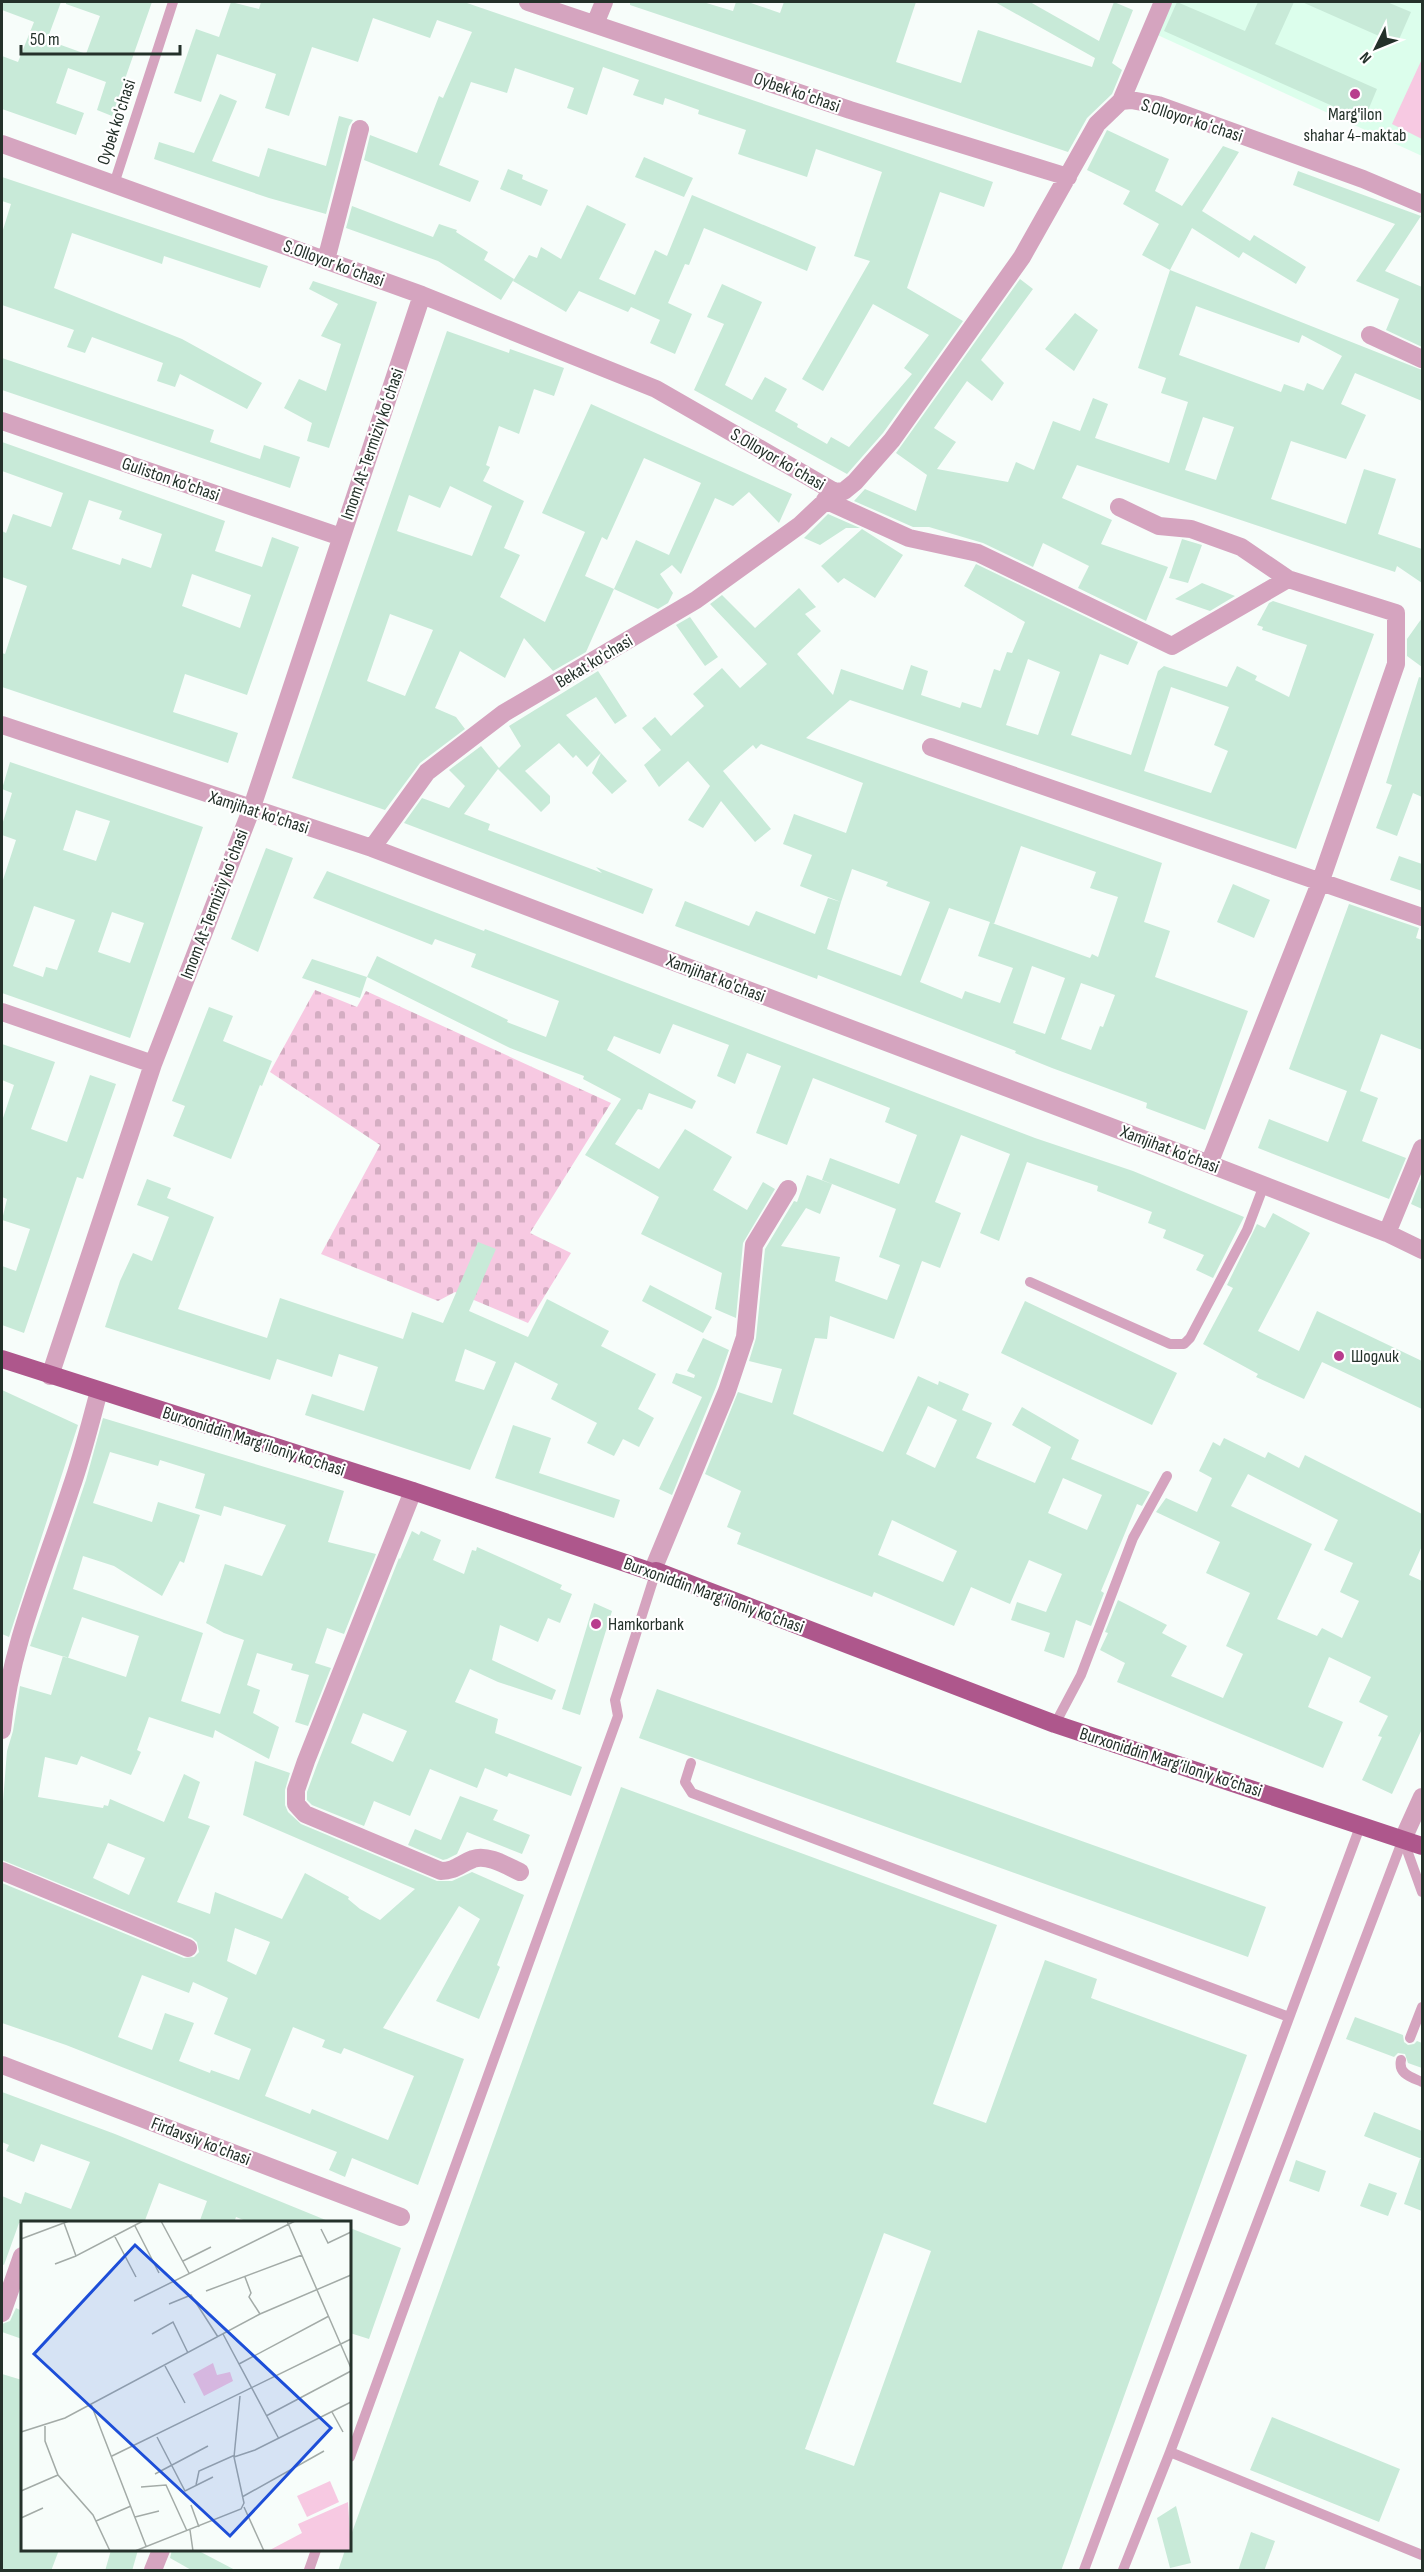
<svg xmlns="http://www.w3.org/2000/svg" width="1424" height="2572" font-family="'Sofia Sans Condensed',sans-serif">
  <defs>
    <pattern id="cemetery-stones" width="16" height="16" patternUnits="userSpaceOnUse" patternTransform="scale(1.5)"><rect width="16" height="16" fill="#f7c9e2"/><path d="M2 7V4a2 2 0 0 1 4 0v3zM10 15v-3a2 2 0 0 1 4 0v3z" fill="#d4adc2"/></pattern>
  </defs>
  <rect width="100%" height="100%" fill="#f7fdfa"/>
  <path fill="#dcfeec" d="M1165,2H1422V156L1151,32Z"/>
  <path fill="#f7c9e2" d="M1422,59V139L1392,124Z"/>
  <path fill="url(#cemetery-stones)" d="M315,990L357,1007L366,991L611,1103L530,1233L571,1253L528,1323L455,1292L438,1301L321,1254L380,1145L270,1072Z"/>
  <path fill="#c8ead8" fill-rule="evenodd" d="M2,2H61L47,40L86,54L100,16L66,4V2H152L112,116L97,110L106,82L68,68L56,103L84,113L76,135L2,109V56L18,62L34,22L2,10Z
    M231,2L259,9L261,2H464L993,182L984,207L940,192L907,288L963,321L883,433L847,474L694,390L724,324L707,317L722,284L762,302L725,385L752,400L765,377L787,389L775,411L798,424L797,427L827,444L831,437L849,447L912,374L904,368L929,335L873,304L823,391L802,379L870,261L854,256L882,172L816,149L807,177L738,154L746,130L698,114L699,110L665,98L663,105L633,95L639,80L603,67L587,115L567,108L574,88L515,68L507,93L471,82L439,165L479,181L470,202L364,160L370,135L417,153L439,96L443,98L472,32L437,20L430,38L373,18L358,62L312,47L289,116L265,108L276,74L217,54L201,102L174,93L196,29L219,37Z
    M630,2H703L733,11L736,2H748L780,13L784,2H916L896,62L961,83L978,30L1092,67L1095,58L995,2H1030L1099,41L1114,2L1133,10L1112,63L1122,70L1112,94L1087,118L1068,152L630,5Z
    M1177,2L1245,31L1258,2H1294L1275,44L1377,89L1364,120L1164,31Z
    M1302,2H1387L1411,12L1397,44Z
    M220,94L237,101L212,161L259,177L268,148L326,166L339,116L353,120L349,126L326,214L269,198L154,159L159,142L194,153Z
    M1107,130L1169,159L1155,191L1182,206L1223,146L1239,152L1202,211L1250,241L1254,235L1306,267L1296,284L1243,252L1247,246L1239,258L1192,228L1170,270L1142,255L1159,224L1123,204L1130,191L1087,170Z
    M644,157L693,178L684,197L635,177Z
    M508,169L523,175L522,179L548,190L541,206L500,189Z
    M1298,171L1421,216L1385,271L1422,287V347L1386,330L1399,299L1356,281L1395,224L1293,185Z
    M2,177L268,266L260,288L164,256L162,264L72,233L54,288L182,339L262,383L247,409L180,374L175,387L157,381L163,363L92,337L85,353L67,347L74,330L2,305V233L11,204L2,201Z
    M692,195L816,247L807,271L704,228L689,265L685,264L668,303L692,314L675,354L650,343L660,320L631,307L628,312L579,291L566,312L513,281L529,255L537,258L541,247L561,259L587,205L626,224L599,279L635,295L655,250L667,256Z
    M352,206L433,237L439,224L457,230L456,232L488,252L484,260L514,279L501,300L438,261L346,228Z
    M1170,270L1422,370V401L1355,373L1341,404L1366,415L1346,459L1291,441L1271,499L1346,524L1364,469L1396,479L1378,534L1422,549V583L1397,566L1395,572L1077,465L1062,498L1112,520L1101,544L1168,567L1146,621L1078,588L1089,566L1043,543L1033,567L983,543L929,527H913L854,501L865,489L916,511L927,475L896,453L1020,279L1033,289L981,360L1004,383L992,401L967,381L934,428L956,442L937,469L1008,482L1016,462L1034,470L1053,421L1080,431L1093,398L1108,404L1095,438L1169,463L1188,402L1161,393L1166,378L1138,368ZM1196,306L1299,343L1302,335L1342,356L1323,390L1307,383L1304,391L1284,384L1281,392L1179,355ZM1203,417L1234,427L1216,480L1185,470Z
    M313,281L377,302L329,448L307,441L312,423L284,408L299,379L326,391L341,344L321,336L338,304L309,289Z
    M1075,313L1098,330L1074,371L1045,349Z
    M447,331L509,353L510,349L564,368L554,396L534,389L519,434L499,426L486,465L490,467L483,481L524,501L504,548L520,555L500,597L545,622L585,532L542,513L591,404L792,494L779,523L749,492L733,506L715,498L681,574L672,565L660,574L673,593L668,603L658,609L614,589L586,652L553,671L524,638L505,678L460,651L435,708L456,717L465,729L420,763L385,810L292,778ZM644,458L701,483L669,555L636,540L614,589L585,576L602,537L607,540ZM450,486L492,506L472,556L397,531L409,495L440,508ZM390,614L433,630L405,696L367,681Z
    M2,358L214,430L210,442L260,459L264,445L300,457L290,488L2,390Z
    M2,442L225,521L215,551L262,567L272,537L299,547L247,695L185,674L173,712L238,733L228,763L2,687V653L5,654L27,586L2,577V531L6,533L13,514L51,527L63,493L2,471ZM89,500L122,511L119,519L162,534L151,568L122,558L120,565L72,549ZM192,574L251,595L240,628L182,606Z
    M828,514L860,528H846L820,545L804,538Z
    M862,529L903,555L875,598L844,578L838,583L821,566Z
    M1182,539L1202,545L1188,583L1169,578Z
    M976,564L1138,642L1128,665L1100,654L1071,735L1131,755L1158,671L1164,666L1227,687L1237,666L1257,676L1255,680L1289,697L1307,645L1262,630L1263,627L1257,625L1269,603L1273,601L1374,634L1296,849L850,700L806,738L1162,863L1144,922L1170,931L1155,977L1248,1011L1205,1130L1146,1108L1147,1103L1052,1068L1015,1053L1016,1051L818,975L817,979L675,926L685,901L749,926L756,911L815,934L828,898L841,902L827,949L901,976L930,902L886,886L888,882L852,869L841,902L800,886L812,855L783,844L794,814L846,833L863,783L761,744L756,749L753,745L723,771L771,829L755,842L721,801L703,828L688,820L710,786L688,761L659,787L644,765L661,750L642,728L655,717L671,736L704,706L693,694L722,668L740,688L767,664L710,604L722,595L755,628L799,588L816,607L805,614L821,631L797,654L833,695L841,669L903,690L911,665L928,671L921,695L960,708L962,702L981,708L994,669L1000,671L1007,652L1012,653L1025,622L964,586ZM1028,659L1060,672L1038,735L1006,725ZM1171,687L1229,707L1214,745L1228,751L1211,793L1144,771ZM1021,846L1096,872L1090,888L1118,897L1098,957L1092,954L1090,958L992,923L994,924ZM949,908L990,922L978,956L1013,968L1000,1003L965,991L962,999L920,982ZM1032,966L1065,978L1045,1034L1013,1023ZM1081,983L1115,995L1103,1027L1100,1026L1091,1050L1061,1039Z
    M1202,583L1235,596L1210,611L1175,599Z
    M690,617L718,657L705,666L676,625Z
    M1422,618V667L1407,656V639Z
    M598,671L627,716L615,724L596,697L566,715L601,753L587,767L576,755L573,758L559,743L525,771L550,796V803L541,812L498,769L464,814L490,824L488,830L602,873L596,867L653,889L643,914L404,823L422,798L449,808L465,786L449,770L481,746L499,768L521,746L509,726Z
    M1419,677L1422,678V797L1413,793L1397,836L1376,828L1392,785L1386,783Z
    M601,753L627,781L612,794L592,773Z
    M10,762L203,827L130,1038L2,993V883L16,840L2,835V825L12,793L2,789ZM76,810L110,821L96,861L63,850ZM34,906L75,920L57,970L46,967L43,977L13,966ZM112,912L144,923L130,963L98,952Z
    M266,848L293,858L258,952L231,939Z
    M1399,856L1422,864V891L1390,880Z
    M327,871L484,931L485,929L1035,1138L1133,1171L1244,1217L1213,1278L1196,1270L1204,1255L1163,1238L1166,1230L1148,1223L1152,1212L1097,1191L1098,1186L1027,1162L999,1241L980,1233L1010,1154L961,1135L935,1202L961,1213L940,1268L922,1261L894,1339L830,1316L827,1339L815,1338L793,1414L883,1452L918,1376L938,1385L939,1381L969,1394L962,1410L992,1423L976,1458L1035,1483L1051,1447L1012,1425L1022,1407L1079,1440L1071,1459L1150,1492L1142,1506L1137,1504L1101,1591L1104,1593L1091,1626L1076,1620L1064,1658L1044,1651L1050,1633L1011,1620L1017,1602L1046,1612L1062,1574L1029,1560L1010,1604L971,1587L954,1626L874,1592L872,1597L737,1544L741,1533L727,1527L741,1491L705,1474L738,1392L772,1403L782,1369L749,1361L756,1338L765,1249L794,1201L797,1202L807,1175L832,1184L820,1214L806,1208L781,1246L840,1257L835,1281L887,1300L900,1265L879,1257L896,1209L822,1180L830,1158L899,1184L917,1135L885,1122L890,1108L813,1078L787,1145L756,1133L781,1066L747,1053L735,1084L717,1076L729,1045L673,1024L660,1054L614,1036L607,1050L696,1101L692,1109L649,1093L642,1110L638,1109L615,1144L659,1169L685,1129L732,1157L713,1190L747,1210L763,1182L775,1189L743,1243L736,1318L715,1309L722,1273L641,1234L659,1197L585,1155L621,1099L583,1079L584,1076L510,1048L367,977L377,956L508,1020L507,1022L546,1037L559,1001L471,967L476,954L435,939L432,945L313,898ZM928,1406L957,1420L935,1468L906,1454ZM1063,1478L1102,1495L1087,1530L1048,1513ZM892,1520L957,1551L943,1582L878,1555Z
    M1233,884L1270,900L1254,938L1217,922Z
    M1349,904L1419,928L1416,938L1422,940V1050L1381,1034L1360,1091L1378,1098L1362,1141L1406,1158L1389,1199L1258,1148L1269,1119L1328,1142L1347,1091L1289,1069Z
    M312,959L367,977L360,998L302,978Z
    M209,1007L233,1016L223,1041L272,1061L262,1086L260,1085L231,1159L173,1136L185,1106L172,1101Z
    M2,1044L55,1062L31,1129L67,1142L90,1075L116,1084L83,1179L77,1177L24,1333L2,1325V1266L16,1271L30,1229L2,1220L7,1199L2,1197V1121L14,1085L2,1080Z
    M1422,1176V1209L1411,1204Z
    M147,1179L171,1188L167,1198L214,1217L178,1309L267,1338L280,1298L403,1339L412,1312L443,1323L478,1242L496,1249L469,1311L528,1337L547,1299L609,1331L601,1346L656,1374L638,1409L654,1418L639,1447L623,1439L614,1456L587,1443L597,1423L551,1399L558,1384L515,1362L470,1470L305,1415L312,1394L364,1411L378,1367L339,1354L332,1377L277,1359L270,1380L105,1327L120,1281L133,1253L152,1261L169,1217L137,1205ZM465,1349L496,1362L484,1390L455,1381Z
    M1273,1213L1310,1233L1258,1331L1299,1351L1317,1311L1422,1361V1409L1322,1362L1304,1399L1256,1377L1258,1374L1203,1344L1233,1288L1227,1285L1257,1224L1265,1228Z
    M650,1285L712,1317L703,1333L642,1301Z
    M1025,1301L1177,1373L1152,1425L1001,1353Z
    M703,1338L729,1350L716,1387L672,1495L659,1489L702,1397L672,1383L676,1373L694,1378L695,1375L687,1371Z
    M2,1390L78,1425L9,1637L2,1634Z
    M103,1418L344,1491L328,1542L376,1554L344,1634L327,1628L315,1663L331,1668L308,1726L295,1722L309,1675L291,1670L293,1664L257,1653L247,1685L260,1690L253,1713L279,1727L269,1759L215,1730L213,1738L149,1717L137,1750L141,1752L131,1775L81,1756L77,1765L45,1757L38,1797L103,1808L104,1805L108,1806L110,1799L164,1822L184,1774L200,1782L188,1818L210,1826L177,1902L210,1914L215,1892L282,1919L305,1873L349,1897L348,1899L360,1909L380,1920L415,1889L243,1815L255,1761L290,1773L285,1790V1805L288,1812L301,1824L437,1881H452L472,1872L524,1895L497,1965L500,1967L479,2019L436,2001L480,1919L459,1906L383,2028L464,2059L418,2185L352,2158L345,2177L329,2170L337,2152L66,2045L2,2023V1883L184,1958L194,1957L199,1952L197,1942L192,1938L2,1860V1814L7,1751L13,1731L20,1686L51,1695L63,1656L126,1677L139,1636L82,1617L68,1658L30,1646L86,1480ZM110,1452L158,1466L160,1460L205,1474L195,1508L221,1516L224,1506L286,1525L262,1576L225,1564L206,1623L224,1633L244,1640L220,1714L181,1701L203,1633L73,1589L83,1556L114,1566L162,1596L180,1561L184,1563L200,1515L158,1502L152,1522L93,1503ZM108,1843L145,1858L129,1895L93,1878ZM235,1928L270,1942L256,1975L227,1961ZM142,1975L189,1993L193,1982L228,1998L214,2034L251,2049L239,2080L211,2070L210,2073L179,2061L194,2023L165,2013L152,2050L118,2037ZM293,2027L325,2040L322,2047L341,2054L344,2048L414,2076L388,2140L312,2109L310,2114L265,2096Z
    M513,1425L551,1438L539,1473L620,1500L614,1518L495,1478Z
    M1224,1438L1265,1458L1268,1452L1299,1468L1305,1455L1422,1514V1546L1409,1575L1422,1581V1729L1392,1794L1362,1780L1382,1737L1378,1736L1388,1716L1359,1702L1371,1677L1329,1657L1308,1707L1343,1722L1323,1768L1117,1682L1125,1663L1100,1650L1108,1633L1105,1632L1118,1600L1167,1625L1162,1633L1187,1646L1171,1676L1223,1698L1243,1654L1226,1646L1250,1593L1206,1573L1220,1542L1156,1512L1166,1498L1197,1512L1212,1478L1199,1471L1213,1442L1220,1446ZM1248,1474L1338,1520L1324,1550L1353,1563L1340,1592L1359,1601L1342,1638L1322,1628L1317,1636L1277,1619L1312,1544L1231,1506Z
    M412,1531L419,1535L421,1531L441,1540L433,1560L464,1574L472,1550L476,1551L477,1547L562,1585L560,1589L572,1594L560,1623L548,1618L538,1642L500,1625L492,1660L556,1690L552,1700L498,1682L470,1669L455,1702L498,1719L495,1733L582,1767L571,1796L509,1773L507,1777L485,1768L477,1788L430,1769L410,1816L374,1801L364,1826L312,1805L307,1800V1792L317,1765L399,1558L400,1559ZM363,1713L407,1731L393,1762L351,1743Z
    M594,1603L612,1611L580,1715L562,1709Z
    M657,1689L1266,1907L1248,1957L639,1738Z
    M621,1787L997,1925L933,2104L986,2123L1045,1960L1097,1979L1091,1998L1247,2055L1061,2571H338L345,2550H350V2538ZM884,2233L931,2251L854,2466L805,2449Z
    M460,1796L498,1810L493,1820L530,1835L522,1854L467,1832L457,1854L447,1859L443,1860L408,1845L415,1829L441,1840Z
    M1355,2017L1403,2035L1404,2042L1408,2045L1414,2044L1417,2041L1422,2043V2068L1408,2063L1405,2054L1398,2053L1394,2057L1346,2039Z
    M2,2092L115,2134L333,2223H251L236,2217L234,2223H199L207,2201L159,2183L144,2223H19L4,2265L2,2264V2196L21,2204L25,2192L71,2209L90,2162L41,2144L34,2162L6,2151L9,2145L2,2142Z
    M1374,2112L1422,2131V2159L1364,2136Z
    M1420,2159H1422V2211L1404,2204Z
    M1296,2160L1326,2171L1319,2192L1289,2181Z
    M1369,2183L1397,2193L1388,2216L1360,2206Z
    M350,2228L401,2248L369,2339L350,2333Z
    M16,2308L22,2311V2339L2,2332V2324L10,2321Z
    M2,2374L22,2380V2550H59L51,2571H2Z
    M1272,2417L1400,2469L1379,2522L1250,2470Z
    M1176,2506L1191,2563L1170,2568L1157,2518Z
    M1251,2532L1275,2541L1264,2571H1238Z
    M111,2550H138L132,2571H105Z
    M172,2550H197L237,2571H193L170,2558Z"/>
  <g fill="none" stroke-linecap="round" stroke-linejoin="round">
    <path stroke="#d5a4bf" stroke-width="10" d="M114,184L173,2
      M1030,1282L1170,1344H1184L1190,1338L1247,1230L1264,1185
      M1055,1724L1081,1675L1133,1538L1167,1476
      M691,1763L685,1782L692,1793L1289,2017
      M1403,1839L1422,1892
      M1410,2038L1422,2007
      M1401,2060C1398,2074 1411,2077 1422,2082
      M1170,2452L1403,1839
      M350,2457L618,1716L615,1700L656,1571
      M309,2570L316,2550
      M1084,2570L1361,1824
      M1123,2570L1170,2452L1422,2555"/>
    <path stroke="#d5a4bf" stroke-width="18" d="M528,2L850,110L1068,177
      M595,24L604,2
      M1121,101L1163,2
      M2,144L422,295L656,389L835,492L844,491L855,482L892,440L1022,257L1097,124L1121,101L1131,100L1158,105L1363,179L1422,204
      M326,260L360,129
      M1370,335L1422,359
      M2,421L341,537
      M825,500L909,538L978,553L1172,646L1288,579
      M1119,507L1159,526L1191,529L1241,547L1288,579L1396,613V664L1320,883L1209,1164
      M2,725L372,848L1209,1164L1387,1233L1422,1250
      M931,747L1422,917
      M372,848L427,772L504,713L696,600L800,525L835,492
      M2,1012L153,1064
      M1387,1233L1422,1148
      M50,1376L153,1064L251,810L422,295
      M413,1491L306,1761L296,1790V1804L305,1814L441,1871C455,1871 460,1864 473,1859C488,1854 507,1866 520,1872
      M652,1572L727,1391L745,1337L754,1245L788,1189
      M2,1730C10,1646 45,1568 71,1488C82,1457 90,1424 99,1391
      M1403,1839L1422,1797
      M2,1871L188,1948
      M2,2065L401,2217
      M2,2313L22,2256
      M153,2570L161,2550"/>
    <path stroke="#ae578c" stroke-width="18" d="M2,1359L413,1491L652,1572L656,1571L1055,1724L1422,1846"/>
  </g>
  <g fill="#b83d8d" stroke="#fff" stroke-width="2">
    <circle cx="1355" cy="94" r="6"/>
    <circle cx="1339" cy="1356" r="6"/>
    <circle cx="596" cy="1624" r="6"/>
  </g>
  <g text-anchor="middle" stroke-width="4.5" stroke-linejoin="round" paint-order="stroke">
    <g font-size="18" fill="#24312a" stroke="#fff">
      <text transform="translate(797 92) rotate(19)" y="6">Oybek koʻchasi</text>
      <text transform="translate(1192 120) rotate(18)" y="6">S.Olloyor koʻchasi</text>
      <text transform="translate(116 122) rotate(-72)" y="6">Oybek ko'chasi</text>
      <text transform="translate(334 263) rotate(20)" y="6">S.Olloyor koʻchasi</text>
      <text transform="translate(372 444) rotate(-71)" y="6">Imom At-Termiziy koʻchasi</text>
      <text transform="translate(778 459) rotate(30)" y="6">S.Olloyor koʻchasi</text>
      <text transform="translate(171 479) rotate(19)" y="6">Guliston ko'chasi</text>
      <text transform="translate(594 661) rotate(-31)" y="6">Bekat ko'chasi</text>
      <text transform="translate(259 812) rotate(18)" y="6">Xamjihat ko'chasi</text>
      <text transform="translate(214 904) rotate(-69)" y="6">Imom At-Termiziy koʻchasi</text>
      <text transform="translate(716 978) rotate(21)" y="6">Xamjihat ko'chasi</text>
      <text transform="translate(1170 1149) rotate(21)" y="6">Xamjihat ko'chasi</text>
      <text transform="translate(254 1441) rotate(18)" y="6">Burxoniddin Marg’iloniy ko’chasi</text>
      <text transform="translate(714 1595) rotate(20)" y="6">Burxoniddin Marg’iloniy ko’chasi</text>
      <text transform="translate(1171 1762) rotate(18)" y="6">Burxoniddin Marg’iloniy ko’chasi</text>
      <text transform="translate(201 2141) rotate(21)" y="6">Firdavsiy ko'chasi</text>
    </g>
    <g font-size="18" fill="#24312a" stroke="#fff" text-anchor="start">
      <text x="1355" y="120" text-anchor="middle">Marg'ilon<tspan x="1355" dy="21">shahar 4-maktab</tspan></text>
      <text x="1351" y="1362">Шодлик</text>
      <text x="608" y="1630">Hamkorbank</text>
    </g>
  </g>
  <g transform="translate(21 2221)">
    <rect width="330" height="330" fill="#f7fdfa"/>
    <path d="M309,260L318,281L286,296L276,275Z" fill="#f7c9e2"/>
    <path d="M192,142L196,154L209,151L212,160L183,175L172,153Z" fill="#f7c9e2"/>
    <path d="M327,281L330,330H247L281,312L277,303Z" fill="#f7c9e2"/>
    <path fill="none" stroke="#a3aba7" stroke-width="1.5" d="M140,0L168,52M266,0L330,147M43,2L55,35L122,0M114,5L138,52M300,8L307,22L330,11M93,14L115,56M0,18L48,0M162,40L190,26M34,43L55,35M224,56L230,72L228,76L239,93M185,70L281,34M113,80L274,0M148,83L170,74L197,116M131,113L152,101L167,132M202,113L258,218M218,143L308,95M144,145L164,182M70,183L125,325M311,191L322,211M245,195L330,150M24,205V220L37,254L72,294L89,330M0,211L44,197L239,93L330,54M136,216L164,270L192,256M91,235L330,118M213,236L219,175M134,253L187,225M175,264L178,250L214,234M120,266L145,264L166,310M0,270L37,254M221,276L303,230M170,284L178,306M223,286L243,330M114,296L138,290M0,297L22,287M75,300L110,285M169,309L172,330M114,330L220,288L223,282L213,236L234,229L330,181"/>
    <path fill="#1d4ed8" fill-opacity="0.15" stroke="#1d4ed8" stroke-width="3" d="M114,24L310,207L209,315L13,133Z"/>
    <rect width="330" height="330" fill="none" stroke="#24312a" stroke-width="3"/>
  </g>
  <rect width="1424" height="2572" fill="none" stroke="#24312a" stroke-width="6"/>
  <g transform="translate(1376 48) rotate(227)" stroke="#ffffff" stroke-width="4.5" paint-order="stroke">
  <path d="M0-4.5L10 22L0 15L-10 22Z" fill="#24312a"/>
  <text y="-9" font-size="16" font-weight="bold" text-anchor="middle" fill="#24312a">N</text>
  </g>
  <path d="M21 45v9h159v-9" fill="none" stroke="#24312a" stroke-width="3"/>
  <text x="30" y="45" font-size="18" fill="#24312a" stroke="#ffffff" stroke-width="4.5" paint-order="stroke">50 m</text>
</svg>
